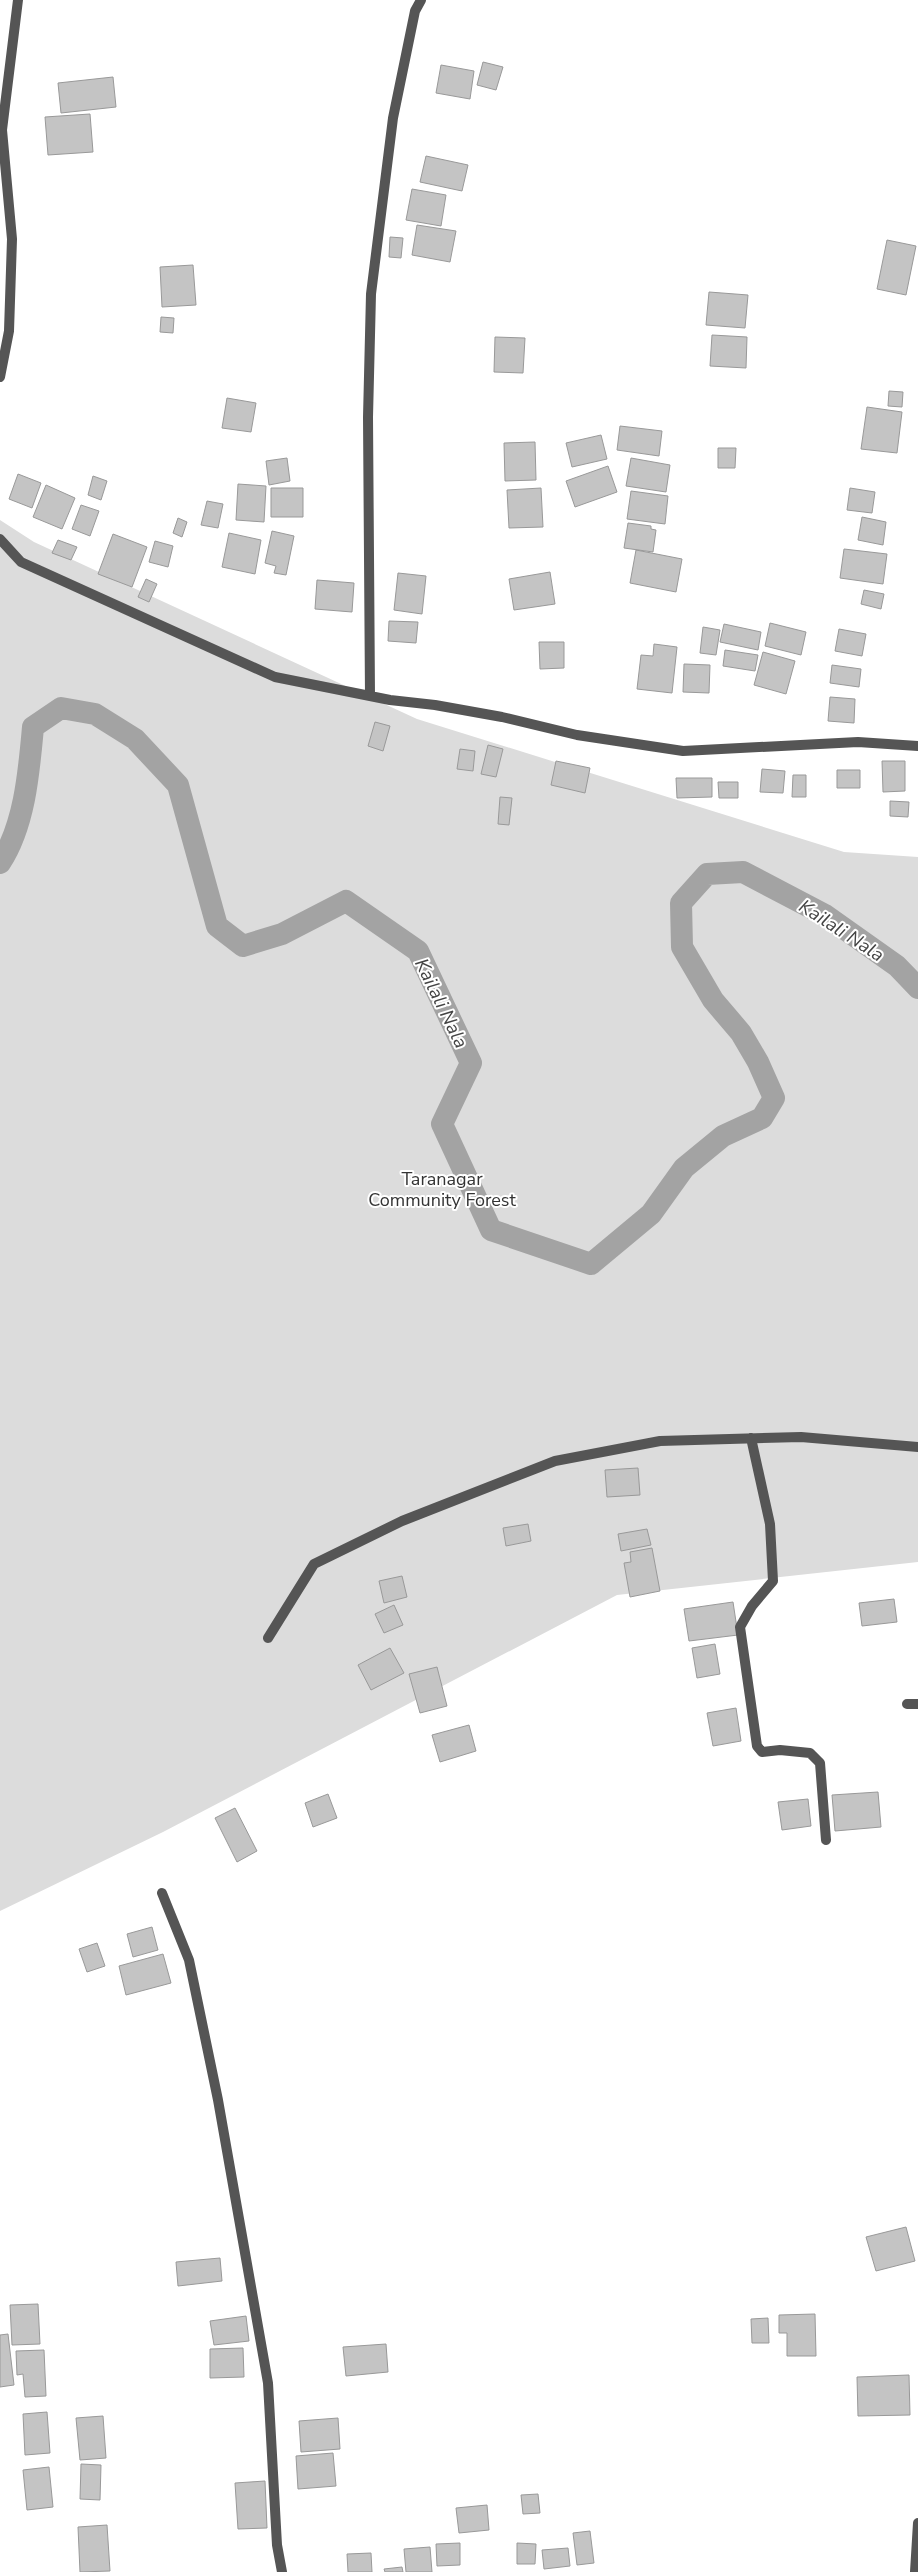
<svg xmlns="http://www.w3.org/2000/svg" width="918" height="2572" font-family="'Nunito Sans',sans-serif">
  <rect width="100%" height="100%" fill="#fff"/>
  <path fill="#dcdcdc" d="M0,520L34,542L417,719L844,852L918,857V1562L617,1595L163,1832L0,1911Z"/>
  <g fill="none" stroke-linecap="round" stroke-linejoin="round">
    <path stroke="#a3a3a3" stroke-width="22" d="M0,863C25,825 29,771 33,727L61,708L95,714L135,739L178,785L217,926L243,946L282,934L346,901L418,951L471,1063L442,1124L491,1230L591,1264L651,1214L684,1168L723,1136L762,1118L774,1098L758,1062L741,1033L713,1000L682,947L681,903L707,874L743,872L825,915L897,966L918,988"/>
  </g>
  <path fill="#c4c4c4" stroke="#999" d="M483,62L503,67L496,90L477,85Z
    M441,65L474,71L470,99L436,93Z
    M113,77L116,107L61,113L58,83Z
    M90,114L93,152L48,155L45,117Z
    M426,156L468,165L462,191L420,182Z
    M412,189L446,195L441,226L406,220Z
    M417,225L456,231L450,262L412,255Z
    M390,237L403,238L401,258L389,257Z
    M887,240L916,246L906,295L877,289Z
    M193,265L196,305L162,307L160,267Z
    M709,292L748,295L745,328L706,325Z
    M161,317L174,318L173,333L160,332Z
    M712,335L747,337L746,368L710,366Z
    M495,337L525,338L523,373L494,372Z
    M889,391L903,392L902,407L888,406Z
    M227,398L256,403L251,432L222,428Z
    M867,407L902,412L897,453L861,449Z
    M620,426L662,431L659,456L617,450Z
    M601,435L607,459L572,467L566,443Z
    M535,442L536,480L505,481L504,443Z
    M718,448H736L735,468H718Z
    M287,458L290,481L269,485L266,461Z
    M631,458L670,465L666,492L626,486Z
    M608,466L617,492L575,507L566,481Z
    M18,474L41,483L32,508L9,499Z
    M93,476L107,481L101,500L88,495Z
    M238,484L266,486L264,522L236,520Z
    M46,485L75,498L62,529L33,517Z
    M271,488H303V517H271Z
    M541,488L543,527L509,528L507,490Z
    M850,488L875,492L872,513L847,510Z
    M631,491L668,496L665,524L627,519Z
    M207,501L223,504L218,528L201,525Z
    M81,505L99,511L90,536L72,529Z
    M862,517L886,522L883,545L858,540Z
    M178,518L187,522L182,537L173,533Z
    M628,523L651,526V529L656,530L653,552L624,548Z
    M272,531L294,536L286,575L274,573L276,566L265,563Z
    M229,533L261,540L255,574L222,567Z
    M113,534L147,547L132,587L98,574Z
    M58,540L77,547L71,560L52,553Z
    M155,541L173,546L168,567L149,562Z
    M844,549L887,554L883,584L840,578Z
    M636,550L682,559L676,592L630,583Z
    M550,572L555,604L514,610L509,579Z
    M398,573L426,576L422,614L394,610Z
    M146,579L157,584L149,602L138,597Z
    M317,580L354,583L352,612L315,609Z
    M864,590L884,594L881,609L861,604Z
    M389,621L418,622L416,643L388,641Z
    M770,623L806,632L801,655L765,646Z
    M724,624L761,632L758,650L720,642Z
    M703,627L720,630L716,655L700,653Z
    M839,629L866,634L862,656L835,651Z
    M539,642H564V668L540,669Z
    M654,644L677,647L672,693L637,689L641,655L653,656Z
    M725,650L758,655L755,671L723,666Z
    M763,652L795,661L786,694L754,685Z
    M684,664L710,665L709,693L683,692Z
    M832,665L861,669L859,687L830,683Z
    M830,697L855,699L854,723L828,721Z
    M375,722L390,726L383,751L368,746Z
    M488,745L503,749L496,777L481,774Z
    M460,749L475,751L473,771L457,769Z
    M556,761L590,768L585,793L551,785Z
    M882,761H905V791L883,792Z
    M762,769L785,771L783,793L760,792Z
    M837,770H860V788H837Z
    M793,775H806V797H792Z
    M676,778H712V797L677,798Z
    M718,782H738V798H719Z
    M500,797L512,798L509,825L498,824Z
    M890,801L909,802L908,817L890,816Z
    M638,1468L640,1495L607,1497L605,1470Z
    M528,1524L531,1541L506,1546L503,1528Z
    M647,1529L651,1545L621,1551L618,1534Z
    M652,1548L660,1591L630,1597L624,1563L631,1562L630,1552Z
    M402,1576L407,1597L384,1603L379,1581Z
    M894,1599L897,1622L862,1626L859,1603Z
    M733,1602L738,1635L689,1641L684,1609Z
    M394,1605L403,1625L384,1633L375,1614Z
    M715,1644L720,1674L697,1678L692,1648Z
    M390,1648L404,1673L371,1690L358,1665Z
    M437,1667L447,1706L420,1713L409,1674Z
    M736,1708L741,1741L713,1746L707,1713Z
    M469,1725L476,1751L440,1762L432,1735Z
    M878,1792L881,1827L835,1831L832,1795Z
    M328,1794L337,1818L313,1827L305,1803Z
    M808,1799L811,1826L782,1830L778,1802Z
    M235,1808L257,1851L237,1862L215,1818Z
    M152,1927L158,1950L133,1957L127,1934Z
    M97,1943L105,1966L87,1972L79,1949Z
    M163,1954L171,1983L126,1995L119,1966Z
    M906,2227L915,2261L876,2271L866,2237Z
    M220,2258L222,2281L178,2286L176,2262Z
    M38,2304L40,2344L12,2345L10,2305Z
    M815,2314L816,2356H787V2333H779V2315Z
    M246,2316L249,2341L214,2345L210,2321Z
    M768,2318L769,2343H752L751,2319Z
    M8,2334L14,2385L0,2387V2335Z
    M386,2344L388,2372L346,2376L343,2347Z
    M243,2348L244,2377L210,2378V2349Z
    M44,2350L46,2396L25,2397L23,2374L17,2375L16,2351Z
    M909,2375L910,2415L858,2416L857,2377Z
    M47,2412L50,2453L25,2455L23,2414Z
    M103,2416L106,2458L80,2460L76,2418Z
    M338,2418L340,2449L301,2452L299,2421Z
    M333,2453L336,2486L298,2489L296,2456Z
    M81,2464L101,2465L100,2500L80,2499Z
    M49,2467L53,2507L27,2510L23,2470Z
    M265,2481L267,2528L238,2529L235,2483Z
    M538,2494L540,2513L523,2514L521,2495Z
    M487,2505L489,2530L459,2533L456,2508Z
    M107,2525L110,2571L80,2572L78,2527Z
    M590,2531L594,2563L577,2565L573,2533Z
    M460,2543V2565L437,2566L436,2544Z
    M517,2543L536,2544L535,2564H517Z
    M430,2547L432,2572H406L404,2549Z
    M568,2548L570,2566L544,2569L542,2550Z
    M371,2553L372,2572H348L347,2554Z
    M402,2567L403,2572H385L384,2569Z"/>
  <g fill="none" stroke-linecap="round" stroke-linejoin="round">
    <path stroke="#555" stroke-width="10" d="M0,377L9,331L12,239L2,130L18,0
      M0,539L21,562L275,677L390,700L435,705L502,717L577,735L683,751L858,742L918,746
      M370,696L368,417L371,294L393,118L415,11L421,0
      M751,1438L770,1524L773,1581L752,1606L740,1627L757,1746L762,1752L780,1750L810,1753L820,1763L826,1840
      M268,1638L314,1564L402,1521L555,1461L660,1441L801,1437L918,1447
      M907,1704H918
      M162,1893L189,1960L218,2100L268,2383L277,2545L282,2572
      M915,2572L918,2523"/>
  </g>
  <g text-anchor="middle" stroke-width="4" stroke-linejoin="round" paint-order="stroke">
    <g font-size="18" fill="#333" stroke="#fff">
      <text x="442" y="1185">Taranagar<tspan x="442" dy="21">Community Forest</tspan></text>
    </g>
    <g font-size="19" font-style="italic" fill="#444" stroke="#fff">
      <text transform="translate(842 930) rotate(33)" y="7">Kailali Nala</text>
      <text transform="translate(442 1003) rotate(64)" y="7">Kailali Nala</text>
    </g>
  </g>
</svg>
